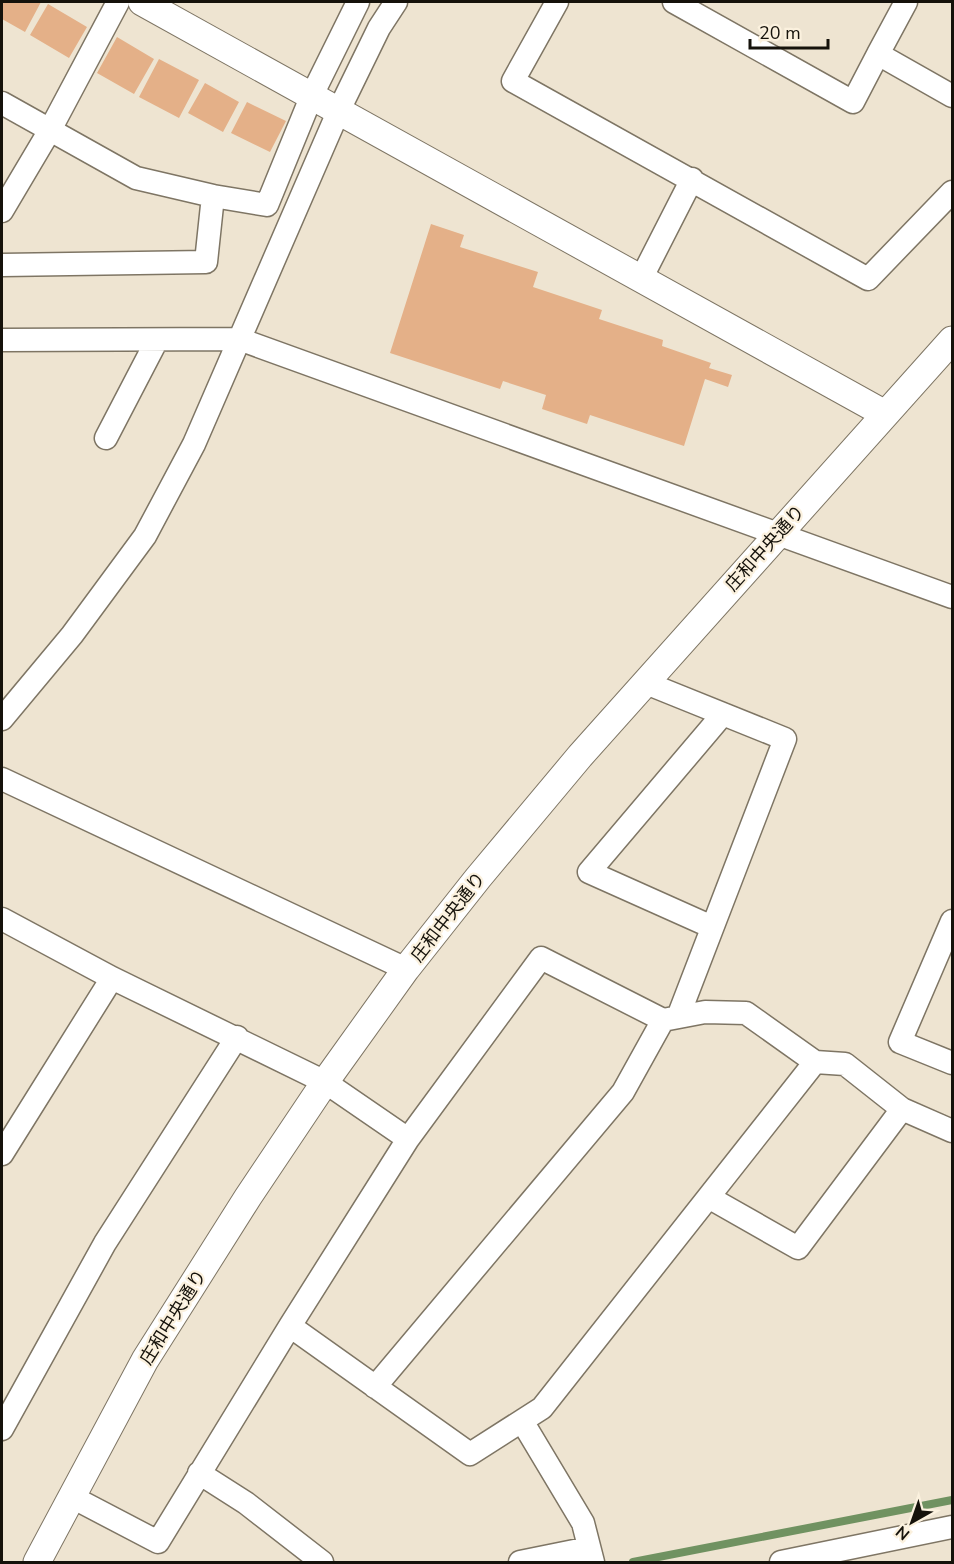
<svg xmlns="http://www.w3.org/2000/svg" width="954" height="1564" font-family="'Nunito Sans','Noto Sans JP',sans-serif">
  <rect width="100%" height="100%" fill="#eee4d1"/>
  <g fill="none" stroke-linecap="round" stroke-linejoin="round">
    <path stroke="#709261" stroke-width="8" d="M633,1562L952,1500"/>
  </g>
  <path fill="#e4b088" d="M2,2H41L25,32L2,19Z
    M48,4L87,27L69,58L30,35Z
    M117,37L154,59L134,94L97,73Z
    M159,59L199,80L179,118L139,97Z
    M205,83L239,102L223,132L188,113Z
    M247,102L286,121L270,152L231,133Z
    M431,224L464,235L460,247L538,272L533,287L602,310L599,319L663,340L662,346L711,363L709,368L732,375L728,387L705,379L684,446L590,415L587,424L542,409L546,395L503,381L500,389L390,353Z"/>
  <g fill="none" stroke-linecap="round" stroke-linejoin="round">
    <g stroke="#7e7564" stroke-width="25">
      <path id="minor" d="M557,2L513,81L868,279L952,192
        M674,2L853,102L878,54
        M906,2L878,54L952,96
        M2,103L136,178L213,196L206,262L2,265
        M213,196L267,205L312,95L358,2
        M2,211L50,130L118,2
        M642,277L692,179
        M2,340L239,339L952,597
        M106,438L157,340
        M646,683L785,739L678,1017
        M2,719L72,635L145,536L194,444L339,110L379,28L396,2
        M2,779L406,969
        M2,919L112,978L325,1082L408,1139
        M952,921L900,1042L952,1063
        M712,927L589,872L723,714
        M902,1109L952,1131
        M2,1154L112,978
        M710,1198L798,1248L902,1109L845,1064L815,1062
        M375,1387L623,1092L663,1020
        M522,1421L583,1523L593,1562
        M2,1429L105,1243L237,1037
        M199,1473L246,1503L322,1562
        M72,1497L158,1542L290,1326L408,1139L541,958L663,1020L705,1012L746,1013L815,1062L542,1408L470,1454L290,1326
        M520,1562L589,1548
        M781,1562L952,1527"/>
    </g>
    <g stroke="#7e7564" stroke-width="29">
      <path id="tertiary" d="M142,2L885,414
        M37,1562L145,1360L248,1197L325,1082L406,969L478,878L580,756L952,340"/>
    </g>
    <use href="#minor" stroke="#fff" stroke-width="22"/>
    <use href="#tertiary" stroke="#fff" stroke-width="27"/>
  </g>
  <g text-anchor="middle" stroke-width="4.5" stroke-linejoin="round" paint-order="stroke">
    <g font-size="18" fill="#15120b" stroke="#fbf1de">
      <text transform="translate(765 548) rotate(-48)" y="6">庄和中央通り</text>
      <text transform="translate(448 917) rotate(-52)" y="6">庄和中央通り</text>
      <text transform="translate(173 1317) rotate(-58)" y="6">庄和中央通り</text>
    </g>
  </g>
  <rect width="954" height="1564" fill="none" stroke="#15120b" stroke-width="6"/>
  <g transform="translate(912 1522) rotate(220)" stroke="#fbf1de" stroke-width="4.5" paint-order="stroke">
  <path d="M0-4.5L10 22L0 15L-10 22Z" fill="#15120b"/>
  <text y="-9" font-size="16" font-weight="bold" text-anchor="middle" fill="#15120b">N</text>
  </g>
  <path d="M750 39v9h78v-9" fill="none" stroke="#15120b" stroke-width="3"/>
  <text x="759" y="39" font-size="18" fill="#15120b" stroke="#fbf1de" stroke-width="4.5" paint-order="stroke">20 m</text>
</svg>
